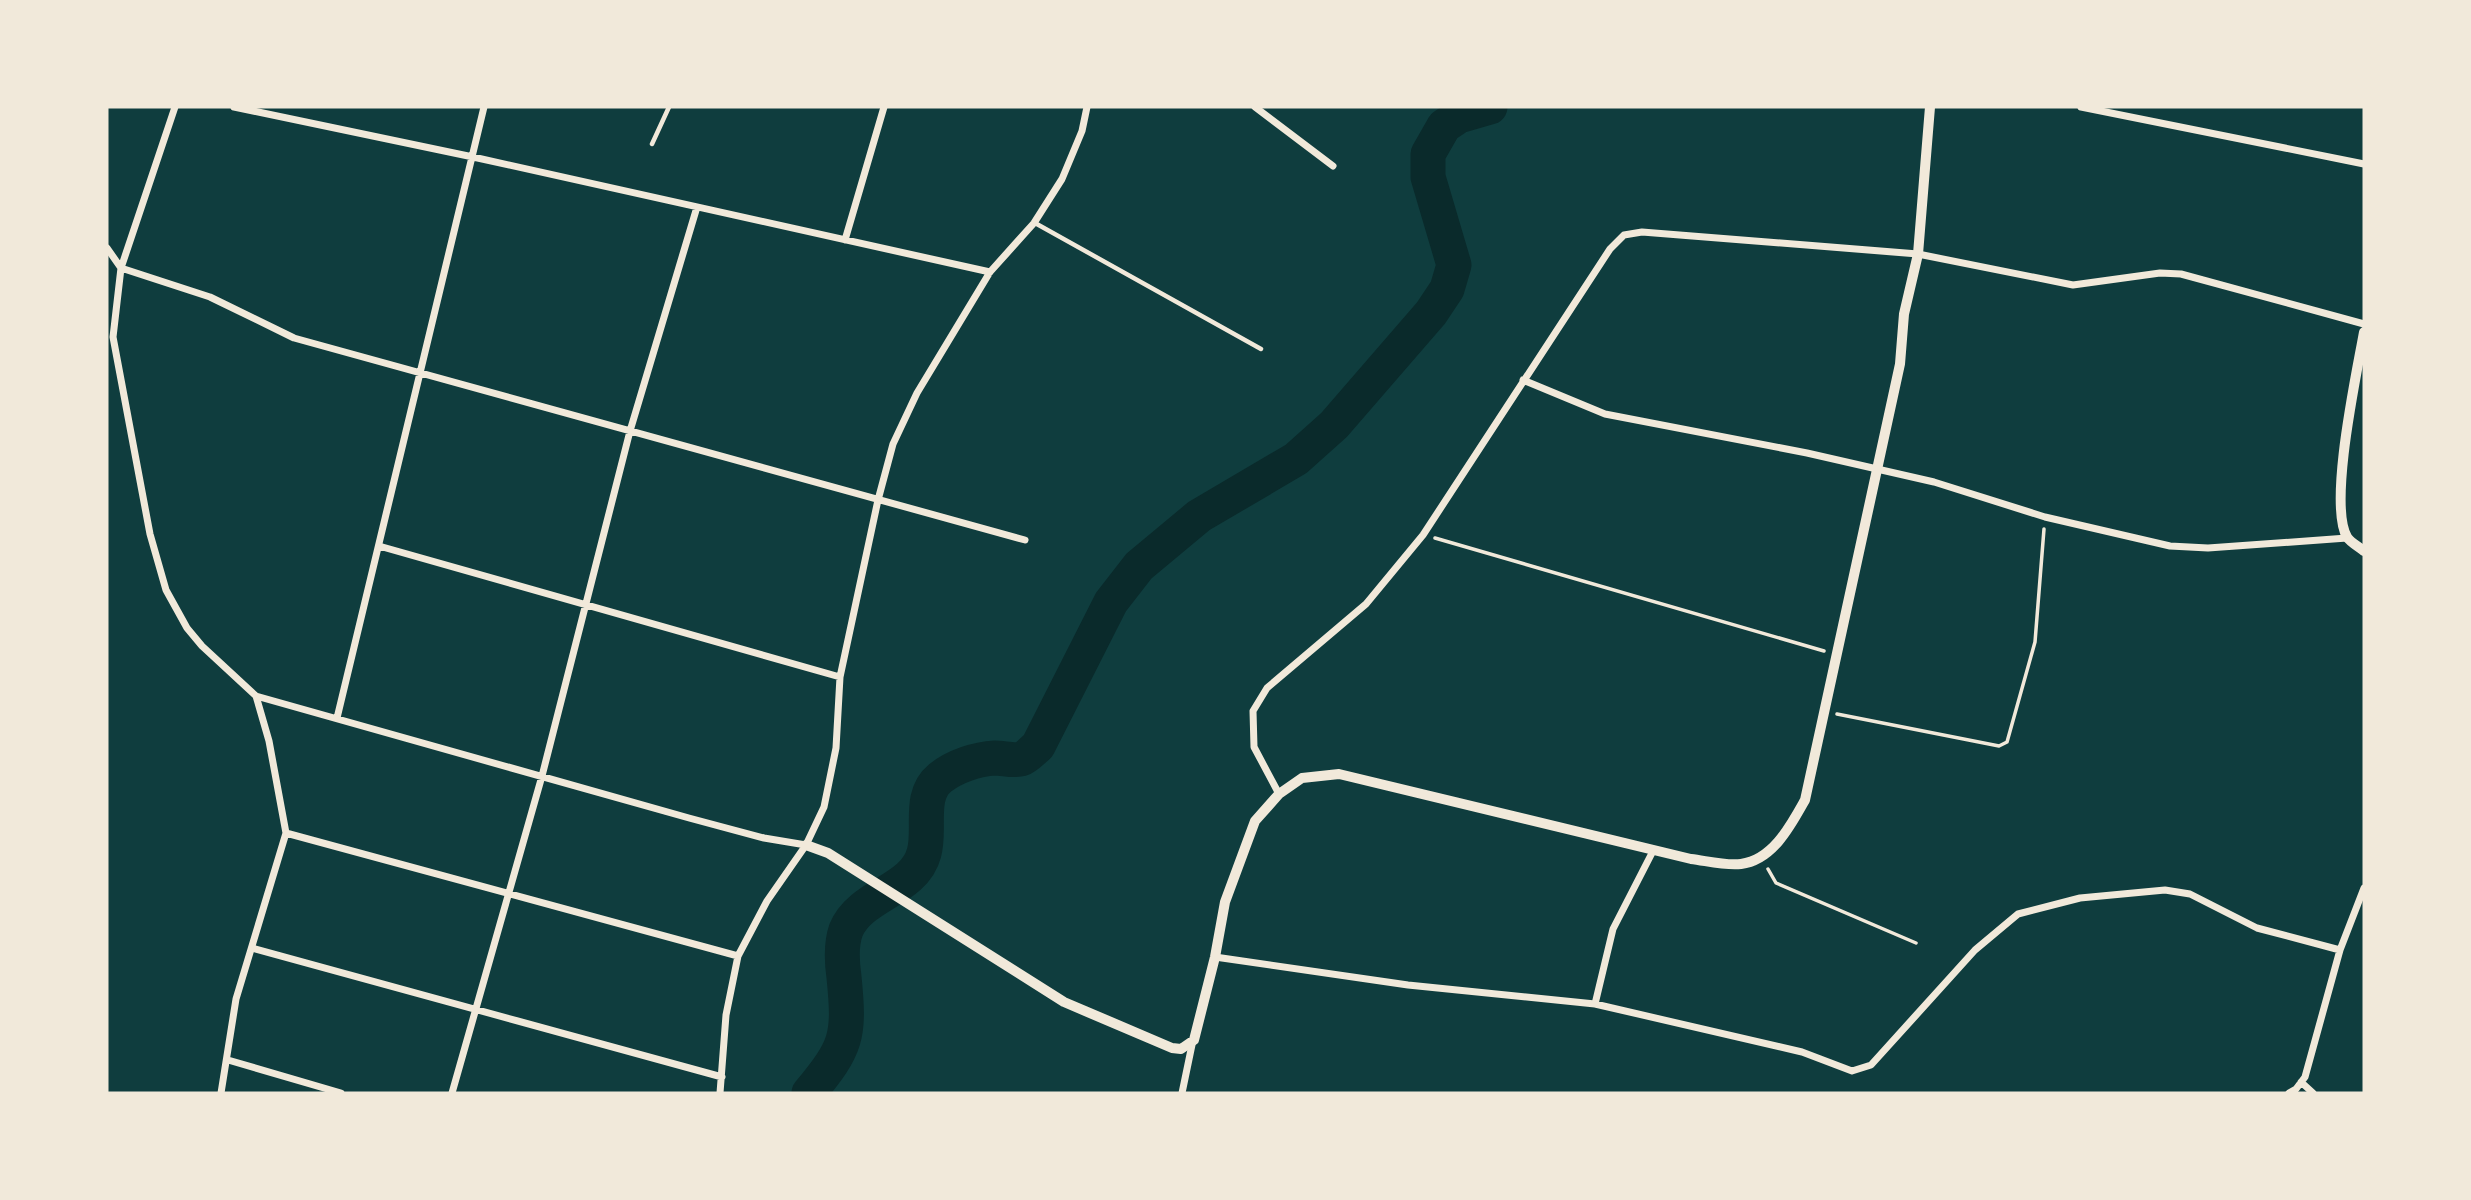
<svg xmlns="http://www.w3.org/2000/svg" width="2471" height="1200" font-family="Mulish,sans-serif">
  <rect width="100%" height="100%" fill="#0f3d3e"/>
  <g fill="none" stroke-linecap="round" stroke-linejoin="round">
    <path stroke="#0a2a2b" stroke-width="35" d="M809,1093C847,1047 850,1037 844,977C842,963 841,944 846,930C861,894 914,891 924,853C931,829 918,796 940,778C955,766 977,759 995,758C1003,758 1014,761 1021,759C1027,757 1033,750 1038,746L1111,602L1139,566L1199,516L1296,459L1334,425L1431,313L1447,289L1454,265L1428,177V154L1444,126L1459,116L1490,107"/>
    <path stroke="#f1e9da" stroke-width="3.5" d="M1435,538L1824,651
      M1837,714L1999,746L2007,742L2035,642L2044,529
      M1768,869L1776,883L1916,943"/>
    <path stroke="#f1e9da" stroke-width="4.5" d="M652,144L669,107
      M1035,223L1261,349"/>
    <path stroke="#f1e9da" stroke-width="7" d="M175,107L121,268L113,337L150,534L166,590L187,628L202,646L256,696L689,818L764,838L806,845
      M234,107L473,157L990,272
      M1255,107L1333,166
      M2081,107L2364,164
      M845,240L884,107
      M107,248L121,268L210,297L294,338L1025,540
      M1523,380L1605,414L1807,453L1934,482L2045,517L2170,546L2208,548L2347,538
      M379,546L840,677
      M337,718L484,107
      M1279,794L1254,747L1253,711L1267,688L1366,604L1423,535L1610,249L1624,235L1642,232L1918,254L2073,285L2160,273L2181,274L2364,324
      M286,833L738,956
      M252,948L722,1077
      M1215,957L1408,985L1595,1004L1802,1052L1852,1071L1871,1065L1975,950L2018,914L2080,898L2165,890L2190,894L2257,928L2340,950
      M1595,1004L1613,929L1653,851
      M228,1060L341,1093
      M2301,1082L2313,1093
      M221,1093L236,999L286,833L269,741L256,696
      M452,1093L542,776L630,431L697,207
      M720,1093L726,1015L738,956L767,901L806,845L824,807L836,748L840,677L878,500L893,444L917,393L990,272L1034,223L1062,179L1082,131L1087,107
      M1182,1093L1193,1040
      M2289,1093L2296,1089L2305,1077L2340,950L2364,888"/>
    <path stroke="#f1e9da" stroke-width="10" d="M2364,332C2357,372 2328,504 2347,537C2350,542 2359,547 2364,551
      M806,845L828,853L1064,1002L1172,1048L1181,1049L1194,1040L1215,957L1225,902L1255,821L1279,794L1302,778L1339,774L1691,859C1707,861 1726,866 1741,864C1773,860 1791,825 1805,800L1900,364L1904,314L1918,254L1930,107"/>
  </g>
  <rect width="2471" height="1200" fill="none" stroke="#f1e9da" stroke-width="217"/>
</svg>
